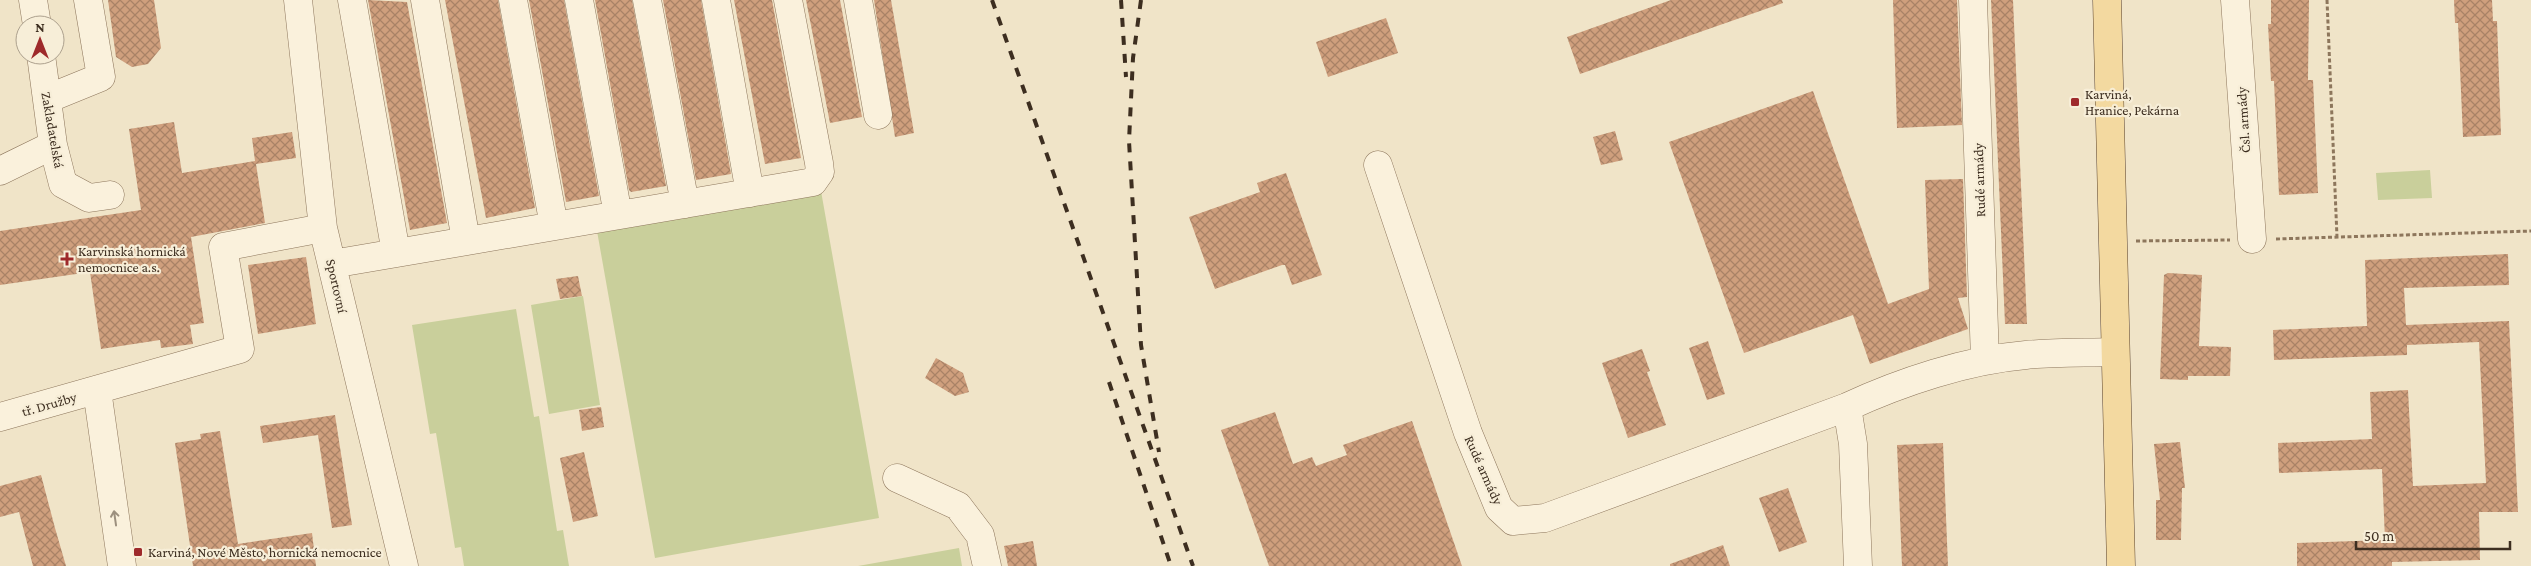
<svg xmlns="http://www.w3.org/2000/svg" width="2531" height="566" font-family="'Crimson Pro',serif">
  <defs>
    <pattern id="building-cross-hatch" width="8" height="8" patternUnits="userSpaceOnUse" patternTransform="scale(1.25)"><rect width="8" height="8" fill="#cf9f7d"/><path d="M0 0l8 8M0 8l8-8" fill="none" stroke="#a98266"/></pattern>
  </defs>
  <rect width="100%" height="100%" fill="#f0e4c8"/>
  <path fill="#c9cf9b" d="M2430,170L2432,198L2378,200L2376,173Z
    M821,191L879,518L655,558L597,231Z
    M583,296L600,405L549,414L531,305Z
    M516,309L534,417L539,416L557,531L563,530L569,566H464L461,547L455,548L436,433L430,434L412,325Z
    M959,548L962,566H858Z"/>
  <path fill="url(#building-cross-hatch)" d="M108,0H154L161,48L148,64L132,67L116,57Z
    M368,0L407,2L447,223L410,230Z
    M445,0H498L535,208L486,218Z
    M529,0H564L599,196L566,202Z
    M595,0H632L666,186L631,192L629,190Z
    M663,0H701L731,174L696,180Z
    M734,0H772L801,158L765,164Z
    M806,0H840L862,117L830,123Z
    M874,0H891L914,133L895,137Z
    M1671,0H1782L1783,3L1580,74L1567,37Z
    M1893,0H1957L1962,125L1897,128Z
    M1991,0H2013L2027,324H2005Z
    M2271,0H2309L2308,80H2313L2318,193L2279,195L2274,81H2271L2268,24H2271Z
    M2454,0H2492L2493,21H2497L2501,135L2463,137L2458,23H2455Z
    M1386,18L1398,53L1328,77L1316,42Z
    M1813,91L1888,304L1929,289L1925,180L1963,179L1967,297L1958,298L1968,329L1870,364L1853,315L1744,353L1669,142Z
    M174,122L182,173L255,161L252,138L292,132L296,158L256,164L265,223L191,237L204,323L190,325L193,344L161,348L160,340L101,349L90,272L0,285V231L141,210L129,129Z
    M1615,131L1623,160L1601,165L1593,137Z
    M1286,173L1322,275L1292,285L1285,265H1282L1215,289L1189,217L1260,192L1257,183Z
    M2508,254L2509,285L2404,288L2406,325L2509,321L2518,512H2479L2480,560L2392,562V566H2297V543L2385,540L2382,469L2279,473L2278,443L2372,439L2370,392L2408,390L2413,486L2486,483L2479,342L2407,345V355L2274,360L2273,330L2367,326L2365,260Z
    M306,257L316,324L258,334L248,265Z
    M2168,273L2202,275L2199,346L2231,347L2230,376H2188V380L2160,379L2164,275Z
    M578,276L582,296L560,299L556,279Z
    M1708,341L1725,394L1707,400L1689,348Z
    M1642,349L1650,371L1647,372L1666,425L1628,438L1602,363Z
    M936,358L963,373L969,392L955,396L925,378Z
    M601,407L604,427L582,431L579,410Z
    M1275,412L1293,464L1312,457L1316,466L1347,455L1343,445L1412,421L1462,566H1269L1221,430Z
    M335,415L352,525L332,528L318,435L263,443L260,426Z
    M220,431L238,544L312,533L316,566H193L175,443L201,439L200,434Z
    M2180,442L2185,488H2182L2181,540H2156V500H2160L2154,444Z
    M1943,443L1948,566H1902L1897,445Z
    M584,452L598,516L573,522L560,458Z
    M41,475L55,528L66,566H33L19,512L0,517V486Z
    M1788,488L1807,542L1779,552L1759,498Z
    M1033,541L1037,566H1008L1004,546Z
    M1723,545L1730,566H1670V564Z"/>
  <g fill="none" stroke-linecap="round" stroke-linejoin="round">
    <g stroke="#8d765c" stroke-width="29">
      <path id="minor" d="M33,0L37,25
        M298,0L323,228L404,566
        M352,0L396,253
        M425,0L466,241
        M513,0L554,226
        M579,0L618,215
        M647,0L685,204
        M716,0L750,193
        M858,0L878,115
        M1973,0L1985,360
        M2235,0L2252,239
        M41,55L53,145L63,184L89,198L110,195
        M47,99L101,77L88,0
        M1378,165L1468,433L1499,508L1513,521L1545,518L1847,407C1901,382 1967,360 2026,355C2055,352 2085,353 2114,352
        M0,171L53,145
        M332,264L813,182L820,172L819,163L788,0
        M97,390L122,566
        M1847,407L1853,444L1858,566
        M0,417L240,349L223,247L323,228
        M897,478L958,506L980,535L987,566"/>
    </g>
    <g stroke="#5b4430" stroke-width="29">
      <path id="major" d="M2107,0L2121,566"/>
    </g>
    <path stroke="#8d765c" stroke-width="3" stroke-dasharray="4 2.5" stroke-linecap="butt" d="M2327,0L2337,237
      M2276,239L2531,231
      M2136,241L2230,240"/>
    <use href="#minor" stroke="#faf1dc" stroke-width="28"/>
    <use href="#major" stroke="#f3d9a0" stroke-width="28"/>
    <path stroke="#3d2e20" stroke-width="4" stroke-dasharray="9 9" stroke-linecap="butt" d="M992,0L1193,566
      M1121,0L1126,77
      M1141,0L1133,58L1129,141L1141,345L1159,452
      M1109,382L1171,566"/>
  </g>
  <defs><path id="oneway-shaft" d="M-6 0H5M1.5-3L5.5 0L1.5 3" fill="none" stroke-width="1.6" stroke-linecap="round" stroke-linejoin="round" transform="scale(1.25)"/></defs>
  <use stroke="#9c907e" href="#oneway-shaft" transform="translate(115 518) rotate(-98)"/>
  <g fill="#9e2a2b" stroke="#f7eed8" stroke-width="2">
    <rect x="2070" y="97" width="10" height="10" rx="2.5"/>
    <path d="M64.5 251.5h5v5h5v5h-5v5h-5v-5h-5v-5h5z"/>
    <rect x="133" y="547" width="10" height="10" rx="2.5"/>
  </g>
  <g text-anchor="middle" stroke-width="4.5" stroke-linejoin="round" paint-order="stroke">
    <g font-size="14" fill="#3d2e20" stroke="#f7eed8" text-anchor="start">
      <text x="2085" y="99">Karviná,<tspan x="2085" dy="16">Hranice, Pekárna</tspan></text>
      <text x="78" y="256">Karvinská hornická<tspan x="78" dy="16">nemocnice a.s.</tspan></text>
      <text x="148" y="557">Karviná, Nové Město, hornická nemocnice</text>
    </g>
    <g font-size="14" fill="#3d2e20" stroke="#f7eed8">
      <text transform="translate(2243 120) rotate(-94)" y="5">Čsl. armády</text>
      <text transform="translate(53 130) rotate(80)" y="5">Zakladatelská</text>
      <text transform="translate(1979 180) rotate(-92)" y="5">Rudé armády</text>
      <text transform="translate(337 286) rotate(77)" y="5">Sportovní</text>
      <text transform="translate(49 404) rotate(-16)" y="5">tř. Družby</text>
      <text transform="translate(1484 470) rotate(66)" y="5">Rudé armády</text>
    </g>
  </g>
  <g transform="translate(40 40)"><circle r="24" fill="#f7eed8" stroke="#ada18e"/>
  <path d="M0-4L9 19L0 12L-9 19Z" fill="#9e2a2b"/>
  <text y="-8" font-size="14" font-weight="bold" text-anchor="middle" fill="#3d2e20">N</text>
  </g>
  <path d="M2356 541v8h154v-8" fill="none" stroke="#3d2e20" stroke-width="2.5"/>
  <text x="2364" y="541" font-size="15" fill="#3d2e20" stroke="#f7eed8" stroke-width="4" paint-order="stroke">50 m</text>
</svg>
